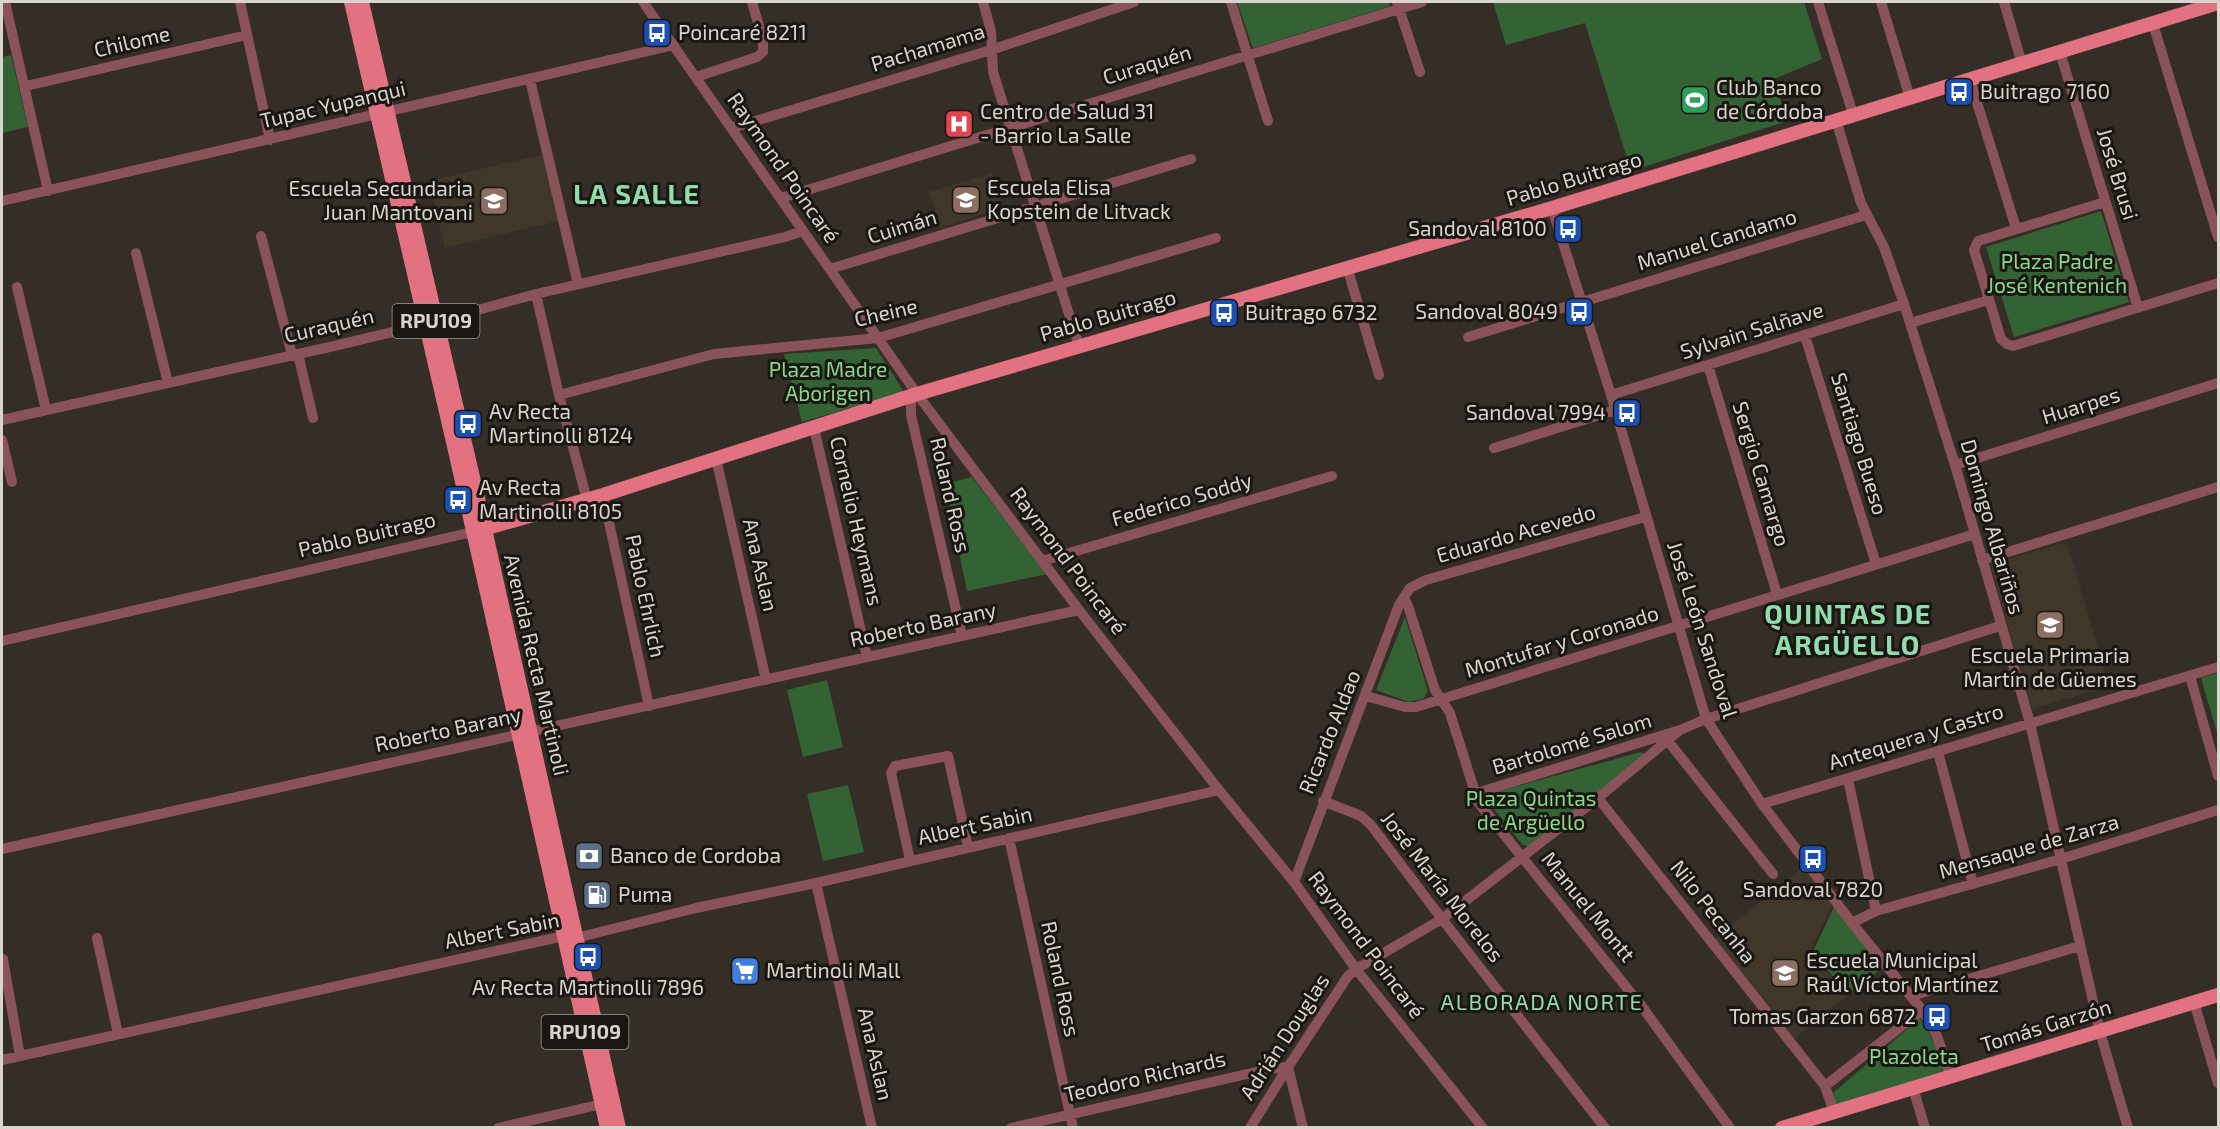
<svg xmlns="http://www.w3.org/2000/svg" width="2220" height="1129" font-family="'Exo 2',sans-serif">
  <rect width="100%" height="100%" fill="#342e26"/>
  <path fill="#403629" d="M544,154L559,221L445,248L429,181Z
    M992,173L1003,208L940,228L929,192Z
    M2067,542L2109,686L2032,709L1990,564Z
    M1809,862L1835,898L1811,950L1846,997L1793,1039L1714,939Z"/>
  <path fill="#336334" d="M1237,2H1389L1390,6L1253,48Z
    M1493,2H1804L1822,59L1774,79L1787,121L1631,171L1585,23L1506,45Z
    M11,55L28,127L2,133V57Z
    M2101,211L2129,302L2014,337L1986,247Z
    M876,348L904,392L802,422L784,354Z
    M972,477L1047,574L967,591L945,484Z
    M1405,617L1428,691L1423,699L1409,702L1376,690Z
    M2218,673V736L2201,678Z
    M827,680L843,747L803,757L787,690Z
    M1641,752L1645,754L1529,847L1522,844L1486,799L1489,794Z
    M848,785L864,852L823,861L807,794Z
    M1837,901L1885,966L1847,995L1813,951Z
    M1920,1018L1941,1054L1946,1072L1837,1107L1833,1093Z"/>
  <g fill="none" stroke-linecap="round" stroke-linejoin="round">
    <path stroke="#8a535a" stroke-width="10" d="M5,2L48,191
      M240,2L270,140
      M643,2L917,394L1079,610L1219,790L1294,882L1356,969L1483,1128
      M983,2L991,31L993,72L1079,346
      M1231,2L1268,121
      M1397,2L1420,72
      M1818,2L1853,114
      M1881,2L1910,98
      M2004,2L2022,64
      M2153,24L2218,237
      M2060,52L2138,308
      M696,77L757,57L763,52V40L752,2
      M530,80L578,284
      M1970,80L2016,228
      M26,86L247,35
      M1836,120L1861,203L1884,247L1904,304L1955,465L2030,723L2100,1032L2128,1128
      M732,128L991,50L1134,2
      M781,198L1422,2
      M2,201L674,45
      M2105,202L1978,241L1974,250L2001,339L2007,344L2013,346L2218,283
      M1552,208L1611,395L1706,719L1762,804L1852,923L1922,1010L1937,1036L1951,1076
      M261,236L292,355
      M136,253L168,383
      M1347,267L1379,375
      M830,269L1191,159
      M17,287L46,410
      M536,294L559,395L587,500
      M1910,323L1989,300
      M1805,336L1876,564
      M1468,337L1866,215
      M298,354L313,418
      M1708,365L1777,594
      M559,395L714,354L878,338L1216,238
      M1611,395L1904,304
      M911,396V415L962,636
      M2,420L334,346L426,324L536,294L785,237L803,231
      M814,428L867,657
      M2,440L12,482
      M1494,448L1615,410
      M716,458L766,680
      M1955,465L2218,383
      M603,495L649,706
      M1982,560L2218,487
      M1042,561L1332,476
      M1404,598L1408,606L1435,690L1450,713L1478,802L1643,1008L1730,1128
      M2,641L481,530
      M2190,676L2218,776
      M1366,696L1405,707H1416L1975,534
      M1668,741L1773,874
      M1938,752L1973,884
      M1848,779L1876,911
      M1474,794L1680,730L1706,719L2000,626
      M1598,798L1825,1086L1834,1112
      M1323,801L1361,816L1371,825L1442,919L1605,1128
      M1762,804L2218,667
      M1009,838L1073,1128
      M2,849L1079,610
      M910,860L891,773L895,766L948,756L968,847
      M1294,882L1399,605L1410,588L1426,580L1645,517
      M816,883L872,1128
      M1852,923L1876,911L2061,859L2218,810
      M97,938L118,1034
      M3,959L20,1056
      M1911,996L2080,946
      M2194,1002L2218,1083
      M2,1060L564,936L576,938L696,908L816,883L1219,790
      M1288,1067L1303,1128
      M1825,1086L1922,1010
      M1913,1088L1925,1128
      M498,1128L602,1104
      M1011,1128L1269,1069L1288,1067
      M1250,1128L1288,1067L1348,976L1356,969L1442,919L1598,798L1680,730"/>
    <path stroke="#e27282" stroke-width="14" d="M351,2L456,455L607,1128
      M362,2L483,520L619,1128
      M484,529L603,495L917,394L1552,208L2218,3
      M1782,1128L2218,995"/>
  </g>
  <defs>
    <g id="bus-square" transform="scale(1.5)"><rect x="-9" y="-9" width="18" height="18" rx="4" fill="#1a4fb4" stroke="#1a1713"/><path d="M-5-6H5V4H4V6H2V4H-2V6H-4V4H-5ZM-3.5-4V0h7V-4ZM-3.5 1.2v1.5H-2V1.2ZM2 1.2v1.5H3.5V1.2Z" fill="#fff"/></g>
    <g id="stadium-square" transform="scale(1.5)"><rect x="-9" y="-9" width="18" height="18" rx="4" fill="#2e9e5b" stroke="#1a1713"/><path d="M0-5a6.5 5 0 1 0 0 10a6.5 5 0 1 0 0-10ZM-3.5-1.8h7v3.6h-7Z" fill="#fff"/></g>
    <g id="hospital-square" transform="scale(1.5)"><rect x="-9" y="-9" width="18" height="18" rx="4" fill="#e0444e" stroke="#1a1713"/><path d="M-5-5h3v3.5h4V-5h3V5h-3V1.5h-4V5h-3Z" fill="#fff"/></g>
    <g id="school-square" transform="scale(1.5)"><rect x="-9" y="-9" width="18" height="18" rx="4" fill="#8d6e63" stroke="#1a1713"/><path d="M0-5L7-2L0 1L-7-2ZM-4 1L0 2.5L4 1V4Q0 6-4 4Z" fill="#fff"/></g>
    <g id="bank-square" transform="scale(1.5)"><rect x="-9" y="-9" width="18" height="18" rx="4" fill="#5c6f8a" stroke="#1a1713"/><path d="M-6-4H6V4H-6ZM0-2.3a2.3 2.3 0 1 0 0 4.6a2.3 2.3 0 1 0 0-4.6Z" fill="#fff"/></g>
    <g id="fuel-square" transform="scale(1.5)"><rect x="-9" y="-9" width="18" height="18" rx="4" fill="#5c6f8a" stroke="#1a1713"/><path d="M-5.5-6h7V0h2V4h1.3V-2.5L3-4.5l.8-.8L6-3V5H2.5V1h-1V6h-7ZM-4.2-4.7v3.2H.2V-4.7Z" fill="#fff"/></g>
    <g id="supermarket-square" transform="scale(1.5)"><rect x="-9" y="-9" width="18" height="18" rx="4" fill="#3f7fe0" stroke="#1a1713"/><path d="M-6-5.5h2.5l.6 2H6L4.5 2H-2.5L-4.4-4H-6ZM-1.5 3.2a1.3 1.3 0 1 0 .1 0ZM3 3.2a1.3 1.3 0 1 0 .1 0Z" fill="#fff"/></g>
  </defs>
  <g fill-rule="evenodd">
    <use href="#bus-square" x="657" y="33"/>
    <use href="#bus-square" x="1959" y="92"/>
    <use href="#stadium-square" x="1695" y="100"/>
    <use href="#hospital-square" x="959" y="124"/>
    <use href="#school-square" x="966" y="200"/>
    <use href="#school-square" x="494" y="201"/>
    <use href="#bus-square" x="1568" y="229"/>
    <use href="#bus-square" x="1579" y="312"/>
    <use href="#bus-square" x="1224" y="313"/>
    <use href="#bus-square" x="1627" y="413"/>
    <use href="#bus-square" x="468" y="424"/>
    <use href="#bus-square" x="458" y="500"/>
    <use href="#school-square" x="2050" y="625"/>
    <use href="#bank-square" x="589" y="856"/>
    <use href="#bus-square" x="1813" y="859"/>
    <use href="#fuel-square" x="597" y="895"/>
    <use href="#bus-square" x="588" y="957"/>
    <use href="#supermarket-square" x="745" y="971"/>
    <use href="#school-square" x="1785" y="973"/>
    <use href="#bus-square" x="1937" y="1017"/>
  </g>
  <g text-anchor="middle" stroke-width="6" stroke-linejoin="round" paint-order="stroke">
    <g fill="#1a1713" stroke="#9f9c97" stroke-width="1.5">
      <rect x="392.5" y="304" width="87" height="34" rx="4.5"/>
      <rect x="541.5" y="1015" width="87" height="34" rx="4.5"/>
    </g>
    <g font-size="20" font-weight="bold" fill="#d8d5cf">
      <text x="436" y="328">RPU109</text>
      <text x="585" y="1039">RPU109</text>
    </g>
    <g font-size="21" fill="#d8d5cf" stroke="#1a1713" text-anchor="start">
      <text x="678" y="40">Poincaré 8211</text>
      <text x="1716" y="95">Club Banco<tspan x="1716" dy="24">de Córdoba</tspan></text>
      <text x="1980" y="99">Buitrago 7160</text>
      <text x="980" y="119">Centro de Salud 31<tspan x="980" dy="24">- Barrio La Salle</tspan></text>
      <text x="987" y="195">Escuela Elisa<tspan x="987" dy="24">Kopstein de Litvack</tspan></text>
      <text x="473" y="196" text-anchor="end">Escuela Secundaria<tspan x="473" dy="24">Juan Mantovani</tspan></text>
      <text x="1547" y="236" text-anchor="end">Sandoval 8100</text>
      <text x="1558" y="319" text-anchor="end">Sandoval 8049</text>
      <text x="1245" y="320">Buitrago 6732</text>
      <text x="489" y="419">Av Recta<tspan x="489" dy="24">Martinolli 8124</tspan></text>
      <text x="1606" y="420" text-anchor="end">Sandoval 7994</text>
      <text x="479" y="495">Av Recta<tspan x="479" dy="24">Martinolli 8105</tspan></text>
      <text x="2050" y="663" text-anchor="middle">Escuela Primaria<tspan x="2050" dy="24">Martín de Güemes</tspan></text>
      <text x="610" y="863">Banco de Cordoba</text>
      <text x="1813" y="897" text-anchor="middle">Sandoval 7820</text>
      <text x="618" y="902">Puma</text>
      <text x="1806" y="968">Escuela Municipal<tspan x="1806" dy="24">Raúl Víctor Martínez</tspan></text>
      <text x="766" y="978">Martinoli Mall</text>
      <text x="588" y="995" text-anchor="middle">Av Recta Martinolli 7896</text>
      <text x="1916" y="1024" text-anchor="end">Tomas Garzon 6872</text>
    </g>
    <g font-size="21" fill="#d8d5cf" stroke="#1a1713">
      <text transform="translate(132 42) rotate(-13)" y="7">Chilome</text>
      <text transform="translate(928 48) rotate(-17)" y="7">Pachamama</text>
      <text transform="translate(1147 65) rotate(-17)" y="7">Curaquén</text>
      <text transform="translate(333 105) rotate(-13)" y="7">Tupac Yupanqui</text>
      <text transform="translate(783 168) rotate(55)" y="7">Raymond Poincaré</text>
      <text transform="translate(2117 174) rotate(73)" y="7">José Brusi</text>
      <text transform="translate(1574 179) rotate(-17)" y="7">Pablo Buitrago</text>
      <text transform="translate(902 227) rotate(-17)" y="7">Cuimán</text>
      <text transform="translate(1717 240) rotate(-17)" y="7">Manuel Candamo</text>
      <text transform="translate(886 313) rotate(-13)" y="7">Cheine</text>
      <text transform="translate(1108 316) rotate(-16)" y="7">Pablo Buitrago</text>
      <text transform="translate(329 326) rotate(-13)" y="7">Curaquén</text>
      <text transform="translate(1752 331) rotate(-17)" y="7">Sylvain Salñave</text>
      <text transform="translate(2081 406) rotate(-17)" y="7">Huarpes</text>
      <text transform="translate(1859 444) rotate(73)" y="7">Santiago Bueso</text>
      <text transform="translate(1761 474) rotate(73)" y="7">Sergio Camargo</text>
      <text transform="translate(950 495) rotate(77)" y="7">Roland Ross</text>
      <text transform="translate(1182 500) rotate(-16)" y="7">Federico Soddy</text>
      <text transform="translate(856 521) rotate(77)" y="7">Cornelio Heymans</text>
      <text transform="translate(1992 527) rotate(74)" y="7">Domingo Albariños</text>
      <text transform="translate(1516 534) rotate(-16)" y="7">Eduardo Acevedo</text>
      <text transform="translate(367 535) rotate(-13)" y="7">Pablo Buitrago</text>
      <text transform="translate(1068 561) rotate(53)" y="7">Raymond Poincaré</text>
      <text transform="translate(760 565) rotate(77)" y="7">Ana Aslan</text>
      <text transform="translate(645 596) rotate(78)" y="7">Pablo Ehrlich</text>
      <text transform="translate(923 625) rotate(-12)" y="7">Roberto Barany</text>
      <text transform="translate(1702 630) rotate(72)" y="7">José León Sandoval</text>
      <text transform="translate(1562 642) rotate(-17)" y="7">Montufar y Coronado</text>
      <text transform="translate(536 665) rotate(77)" y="7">Avenida Recta Martinoli</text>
      <text transform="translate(448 730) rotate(-12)" y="7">Roberto Barany</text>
      <text transform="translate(1330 732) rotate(-68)" y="7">Ricardo Aldao</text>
      <text transform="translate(1916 737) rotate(-17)" y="7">Antequera y Castro</text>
      <text transform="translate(1572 744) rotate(-17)" y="7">Bartolomé Salom</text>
      <text transform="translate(975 826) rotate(-12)" y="7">Albert Sabin</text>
      <text transform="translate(2029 847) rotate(-16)" y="7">Mensaque de Zarza</text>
      <text transform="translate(1442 887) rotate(52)" y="7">José María Morelos</text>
      <text transform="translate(1588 907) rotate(51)" y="7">Manuel Montt</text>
      <text transform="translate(1713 912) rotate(52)" y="7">Nilo Pecanha</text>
      <text transform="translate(502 931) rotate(-11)" y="7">Albert Sabin</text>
      <text transform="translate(1366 945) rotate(53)" y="7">Raymond Poincaré</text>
      <text transform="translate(1060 979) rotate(78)" y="7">Roland Ross</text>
      <text transform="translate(2046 1026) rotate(-17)" y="7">Tomás Garzón</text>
      <text transform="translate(1285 1037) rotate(-57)" y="7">Adrián Douglas</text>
      <text transform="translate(875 1054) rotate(77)" y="7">Ana Aslan</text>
      <text transform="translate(1145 1077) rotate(-13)" y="7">Teodoro Richards</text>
    </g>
    <g font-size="21" fill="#89d889" stroke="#1a1713">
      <text x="2057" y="269">Plaza Padre<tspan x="2057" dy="24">José Kentenich</tspan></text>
      <text x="828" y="377">Plaza Madre<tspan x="828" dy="24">Aborigen</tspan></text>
      <text x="1531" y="806">Plaza Quintas<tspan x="1531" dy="24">de Argüello</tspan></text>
      <text x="1914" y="1064">Plazoleta</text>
    </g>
    <g font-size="22" letter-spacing="1.5" fill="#91dcac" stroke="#1a1713">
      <text x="1542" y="1010">ALBORADA NORTE</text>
    </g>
    <g font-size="27" font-weight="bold" letter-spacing="1.5" fill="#91dcac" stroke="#1a1713">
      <text x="637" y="204">LA SALLE</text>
      <text x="1848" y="624">QUINTAS DE<tspan x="1848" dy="31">ARGÜELLO</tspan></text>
    </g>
  </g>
  <rect width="2220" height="1129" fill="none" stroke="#d8d5cf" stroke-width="6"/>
</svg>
